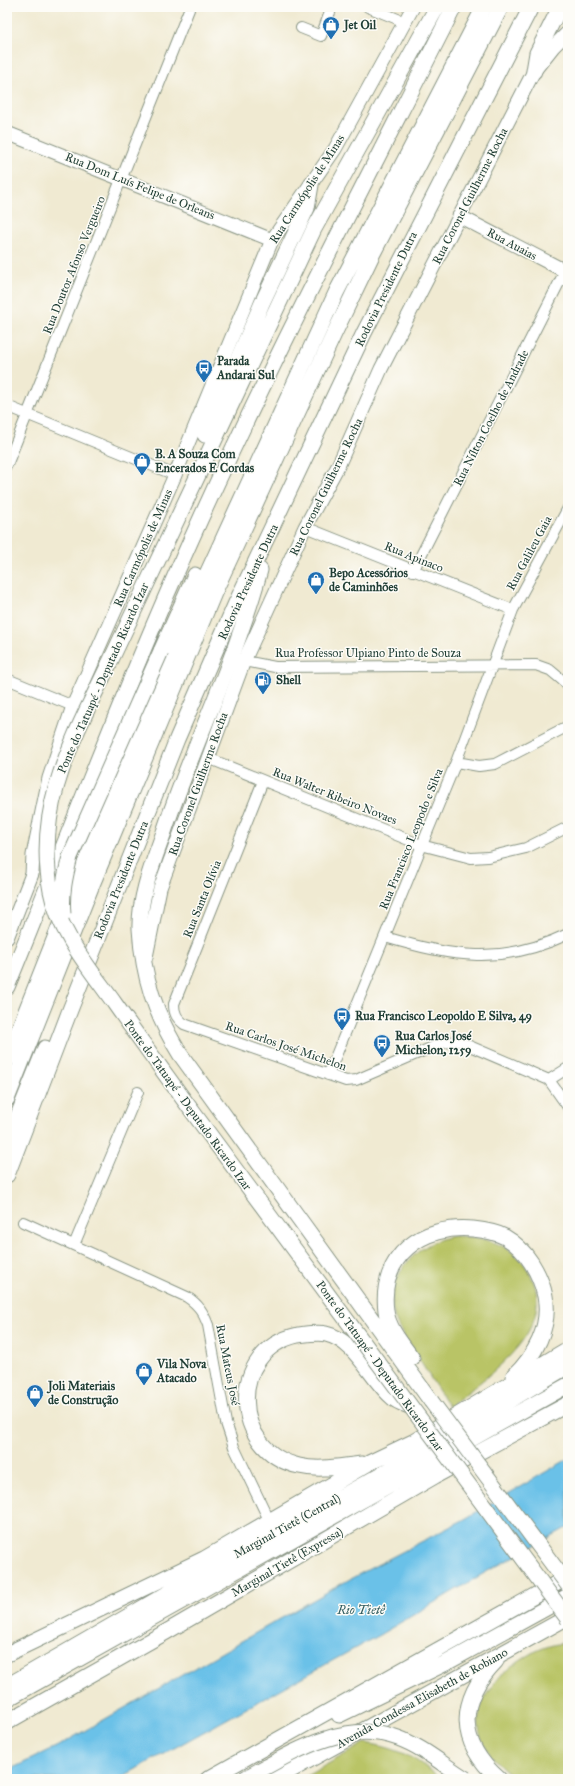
<svg xmlns="http://www.w3.org/2000/svg" width="575" height="1786" font-family="'IM FELL Great Primer',serif">
  <rect width="100%" height="100%" fill="#fdfcf7"/>
  <filter id="ink" filterUnits="userSpaceOnUse"><feTurbulence type="fractalNoise" baseFrequency=".025" numOctaves="2"/><feDisplacementMap in="SourceGraphic" scale="8" xChannelSelector="R" yChannelSelector="G"/><feConvolveMatrix kernelMatrix="1 2 1 2 8 2 1 2 1" color-interpolation-filters="sRGB"/></filter>
  <filter id="wash" filterUnits="userSpaceOnUse"><feTurbulence type="fractalNoise" baseFrequency=".012" numOctaves="4" result="noise"/><feDisplacementMap in="SourceGraphic" scale="16" xChannelSelector="R" yChannelSelector="G"/><feGaussianBlur stdDeviation="0.9" result="paint"/><feColorMatrix in="noise" values="0 0 0 0 0 0 0 0 0 0 0 0 0 0 0 0 0 1.4 0 .05"/><feComposite in="paint" operator="in"/></filter>
  <g filter="url(#wash)">
    <rect width="100%" height="100%" fill="#f0ead2"/>
    <path fill="#b9c466" stroke="#6c804d" d="M453,1236C479,1236 507,1242 524,1264C568,1326 490,1373 449,1407C437,1388 425,1369 413,1350C408,1341 401,1333 397,1324C379,1282 414,1243 453,1236Z
      M563,1643L568,1645V1779C553,1779 537,1781 522,1779C511,1777 503,1768 495,1760C448,1711 512,1650 563,1643Z
      M365,1743C402,1749 413,1757 442,1779H301Z"/>
    <path fill="#6bc1e8" stroke="#457f8e" d="M568,1459V1527L486,1572L381,1634L118,1779H7V1771L58,1746L350,1579L463,1520Z"/>
  </g>
  <g filter="url(#ink)">
    <g fill="none" stroke-linecap="round" stroke-linejoin="round">
      <g stroke="#889483" stroke-width="12">
        <path id="minor" d="M368,7L405,22
          M301,28L321,36L332,7
          M7,406L175,475
          M7,465L190,7
          M305,527L513,610
          M413,571L565,271
          M244,661L275,667L536,665L550,670L568,685
          M7,679L73,706
          M208,758L421,845L471,858L488,857L526,848L568,827
          M456,762L479,766L495,764L568,726
          M263,781L174,1004C174,1014 177,1018 184,1024L346,1081L356,1080L442,1043L458,1041L549,1080L568,1107
          M385,937C453,957 501,966 568,934
          M328,1075L456,762L513,610L568,508
          M549,1080L568,1068
          M23,1222L187,1297C199,1305 203,1312 208,1325L226,1423L234,1447L269,1520
          M74,1245L138,1092"/>
      </g>
      <g stroke="#889483" stroke-width="15">
        <path id="major" d="M7,133L272,240
          M459,216L565,271L568,265
          M7,938L32,874L33,855L49,778L73,706L175,475L272,240L335,149L413,7
          M146,957L160,888L244,661L305,527L338,466L381,369L534,71L553,47L568,32"/>
      </g>
      <g stroke="#889483" stroke-width="17">
        <path id="highway" d="M534,71L537,53L560,7
          M205,435L262,303L307,208L311,185
          M260,570C236,660 193,744 164,832C153,863 139,896 140,929C143,977 155,1014 180,1054L431,1401
          M161,651L195,575
          M109,664L314,229L437,7
          M7,987C63,850 115,711 175,576C260,382 359,195 454,7
          M7,1059L77,882L201,587L336,293L484,7
          M7,1099L91,887L214,593L334,334L372,255L501,7
          M7,1143L45,1048
          M7,1175L70,1010L177,739L236,603L364,333L531,7
          M412,1358C402,1344 388,1328 386,1311C379,1256 422,1224 473,1229C483,1230 496,1232 505,1237C526,1249 540,1273 545,1296C551,1327 535,1356 513,1377
          M362,1464C341,1466 320,1471 299,1466C230,1451 228,1350 298,1335C306,1334 318,1332 326,1334C357,1341 370,1379 393,1398C397,1402 404,1404 409,1406
          M7,1654L204,1559L369,1463L413,1442L568,1349
          M496,1661C457,1701 457,1742 499,1779
          M7,1686L210,1569L420,1453L568,1366
          M7,1699L568,1385
          M339,1715L446,1663L568,1596
          M7,1722L166,1632L435,1476L568,1404
          M208,1779L568,1577
          M275,1779L568,1617"/>
      </g>
      <use href="#minor" stroke="#fff" stroke-width="10"/>
      <use href="#major" stroke="#fff" stroke-width="13"/>
      <use href="#highway" stroke="#fff" stroke-width="15"/>
      <g stroke="#889483" stroke-width="17" stroke-linecap="butt">
        <path id="highway-bridge" d="M109,664C74,738 34,806 51,891C59,933 91,970 115,1004C141,1041 168,1078 195,1115C318,1283 443,1451 568,1619
          M63,914C61,894 65,876 70,857L161,651
          M431,1401L568,1585
          M244,1779C290,1754 344,1718 398,1738C423,1747 443,1765 466,1779"/>
      </g>
      <use href="#highway-bridge" stroke="#fff" stroke-width="15"/>
    </g>
  </g>
  <defs>
    <g id="shop-pin" transform="scale(0.9)"><path d="M0 17L-7.5 6A9.5 9.5 0 1 1 7.5 6Z" fill="#1f6fb2" stroke="#fdfcf7"/><path d="M-5-2.5h2.3a2.7 3.5 0 0 1 5.4 0H5L5.5 6h-11ZM-1.5-2.5h3a1.5 2.3 0 0 0-3 0Z" fill="#fff"/></g>
    <g id="bus-pin" transform="scale(0.9)"><path d="M0 17L-7.5 6A9.5 9.5 0 1 1 7.5 6Z" fill="#1f6fb2" stroke="#fdfcf7"/><path d="M-5-6H5V4H4V6H2V4H-2V6H-4V4H-5ZM-3.5-4V0h7V-4ZM-3.5 1.2v1.5H-2V1.2ZM2 1.2v1.5H3.5V1.2Z" fill="#fff"/></g>
    <g id="fuel-pin" transform="scale(0.9)"><path d="M0 17L-7.5 6A9.5 9.5 0 1 1 7.5 6Z" fill="#1f6fb2" stroke="#fdfcf7"/><path d="M-5.5-6h7V0h2V4h1.3V-2.5L3-4.5l.8-.8L6-3V5H2.5V1h-1V6h-7ZM-4.2-4.7v3.2H.2V-4.7Z" fill="#fff"/></g>
  </defs>
  <g fill-rule="evenodd">
    <use href="#shop-pin" x="331" y="25"/>
    <use href="#bus-pin" x="204" y="368"/>
    <use href="#shop-pin" x="142" y="461"/>
    <use href="#shop-pin" x="316" y="580"/>
    <use href="#fuel-pin" x="263" y="680"/>
    <use href="#bus-pin" x="342" y="1016"/>
    <use href="#bus-pin" x="382" y="1043"/>
    <use href="#shop-pin" x="144" y="1371"/>
    <use href="#shop-pin" x="35" y="1393"/>
  </g>
  <g text-anchor="middle" stroke-width="3" stroke-linejoin="round" paint-order="stroke">
    <g font-size="12" font-weight="bold" fill="#1f3d34" stroke="#fdfcf7" text-anchor="start">
      <text x="344" y="29">Jet Oil</text>
      <text x="217" y="365">Parada<tspan x="217" dy="14">Andarai Sul</tspan></text>
      <text x="155" y="458">B. A Souza Com<tspan x="155" dy="14">Encerados E Cordas</tspan></text>
      <text x="329" y="577">Bepo Acessórios<tspan x="329" dy="14">de Caminhões</tspan></text>
      <text x="276" y="684">Shell</text>
      <text x="355" y="1020">Rua Francisco Leopoldo E Silva, 49</text>
      <text x="395" y="1040">Rua Carlos José<tspan x="395" dy="14">Michelon, 1259</tspan></text>
      <text x="157" y="1368">Vila Nova<tspan x="157" dy="14">Atacado</tspan></text>
      <text x="48" y="1390">Joli Materiais<tspan x="48" dy="14">de Construção</tspan></text>
    </g>
    <g font-size="12" fill="#1f3d34" stroke="#fdfcf7">
      <text transform="translate(140 186) rotate(22)" y="4">Rua Dom Luís Felipe de Orleans</text>
      <text transform="translate(307 189) rotate(-57)" y="4">Rua Carmópolis de Minas</text>
      <text transform="translate(470 196) rotate(-63)" y="4">Rua Coronel Guilherme Rocha</text>
      <text transform="translate(512 244) rotate(28)" y="4">Rua Auaias</text>
      <text transform="translate(74 265) rotate(-68)" y="4">Rua Doutor Afonso Vergueiro</text>
      <text transform="translate(386 289) rotate(-64)" y="4">Rodovia Presidente Dutra</text>
      <text transform="translate(491 418) rotate(-63)" y="4">Rua Nílton Coelho de Andrade</text>
      <text transform="translate(326 487) rotate(-64)" y="4">Rua Coronel Guilherme Rocha</text>
      <text transform="translate(143 548) rotate(-66)" y="4">Rua Carmópolis de Minas</text>
      <text transform="translate(529 553) rotate(-62)" y="4">Rua Galileu Gaia</text>
      <text transform="translate(414 557) rotate(22)" y="4">Rua Apinaco</text>
      <text transform="translate(248 582) rotate(-65)" y="4">Rodovia Presidente Dutra</text>
      <text x="368" y="657">Rua Professor Ulpiano Pinto de Souza</text>
      <text transform="translate(103 678) rotate(-66)" y="4">Ponte do Tatuapé - Deputado Ricardo Izar</text>
      <text transform="translate(198 784) rotate(-70)" y="4">Rua Coronel Guilherme Rocha</text>
      <text transform="translate(335 796) rotate(22)" y="4">Rua Walter Ribeiro Novaes</text>
      <text transform="translate(411 839) rotate(-68)" y="4">Rua Francisco Leopodo e Silva</text>
      <text transform="translate(121 880) rotate(-68)" y="4">Rodovia Presidente Dutra</text>
      <text transform="translate(202 899) rotate(-68)" y="4">Rua Santa Olívia</text>
      <text transform="translate(286 1046) rotate(19)" y="4">Rua Carlos José Michelon</text>
      <text transform="translate(188 1105) rotate(54)" y="4">Ponte do Tatuapé - Deputado Ricardo Izar</text>
      <text transform="translate(228 1365) rotate(79)" y="4">Rua Mateus José</text>
      <text transform="translate(380 1366) rotate(54)" y="4">Ponte do Tatuapé - Deputado Ricardo Izar</text>
      <text transform="translate(287 1526) rotate(-29)" y="4">Marginal Tietê (Central)</text>
      <text transform="translate(287 1562) rotate(-30)" y="4">Marginal Tietê (Expressa)</text>
      <text transform="translate(422 1698) rotate(-29)" y="4">Avenida Condessa Elisabeth de Robiano</text>
    </g>
    <g font-size="13" font-style="italic" fill="#325e61" stroke="#fdfcf7">
      <text x="361" y="1614">Rio Tietê</text>
    </g>
  </g>
  <rect width="575" height="1786" fill="none" stroke="#fdfcf7" stroke-width="24"/>
</svg>
